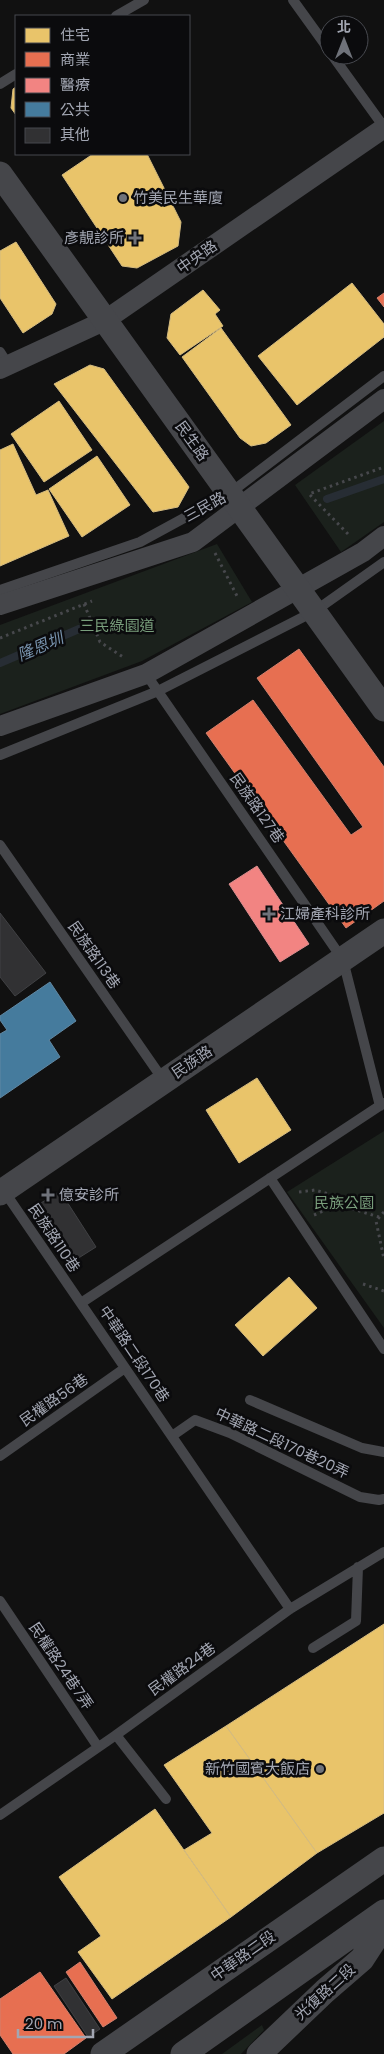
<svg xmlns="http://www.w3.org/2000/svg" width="384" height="2054" font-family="Poppins,'Noto Sans TC',sans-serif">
  <rect width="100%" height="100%" fill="#111"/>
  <path fill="#1b211c" d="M384,421V522L341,552L295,485Z
    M217,544L252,602L142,661L0,714V625Z
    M384,1131V1328L287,1192Z
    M262,2025L264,2030L241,2054H222Z"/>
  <path fill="#e9c46a" stroke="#d4bb80" d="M16,87V115L11,108L13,89Z
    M93,154H147L181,222L178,246L137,268L122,266L62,175Z
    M16,242L56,304L52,314L23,333L0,298V251Z
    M352,283L384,324V337L297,405L258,356Z
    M203,290L220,310L215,314L223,326L180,355L167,338L171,314Z
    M221,328L291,425L266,443L251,446L240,438L182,357Z
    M90,365L104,369L189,487L178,507L153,512L54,384Z
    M59,401L92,450L44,482L11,434Z
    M13,444L36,495L48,490L69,536L0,566V450Z
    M97,456L130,505L82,537L49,489Z
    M257,1078L291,1130L239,1163L206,1110Z
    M289,1277L317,1308L263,1356L235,1325Z
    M384,1624V1813L317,1853L226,1726Z
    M226,1726L317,1853L231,1917L184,1850L212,1833L164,1765Z
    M155,1809L231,1917L112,1999L78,1952L101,1936L59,1877Z"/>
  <path fill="#e76f51" stroke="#d2806e" d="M384,293V307L377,298Z
    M299,649L384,767V901L346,928L206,733L253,700L351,835L363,827L257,678Z
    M80,1962L117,2018L103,2027L66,1972Z
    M40,1972L86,2038L64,2054H13L0,2035V1999Z"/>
  <path fill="#f28482" stroke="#da8e90" d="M257,866L309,944L280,962L229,884Z"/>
  <path fill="#457b9d" stroke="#6188a3" d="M50,982L76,1021L49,1040L60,1057L0,1098V1034L7,1030L0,1020V1016Z"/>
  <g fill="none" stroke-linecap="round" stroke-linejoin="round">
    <path stroke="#272d34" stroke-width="8" d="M327,499L384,479
      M0,663L79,629"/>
  </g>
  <path fill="#313133" stroke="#404144" d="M0,913L46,973L15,996L0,977Z
    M60,1191L96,1247L69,1264L33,1208Z
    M66,1978L100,2029L88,2037L54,1986Z"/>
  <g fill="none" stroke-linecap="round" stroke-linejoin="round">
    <path stroke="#47484c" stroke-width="3" stroke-dasharray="2.5 4" stroke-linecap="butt" d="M348,534L309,494L384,467
      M215,553L237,596
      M84,604L100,642L123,657
      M0,638L92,601
      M299,1192L315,1190L332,1195L346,1207L379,1217
      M384,1212L376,1221L384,1259
      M314,1215L342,1203
      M363,1284L384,1291"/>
    <path stroke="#45464a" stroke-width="10" d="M293,0L329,50
      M116,16L144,0
      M332,55L384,127
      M0,84L16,74
      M0,352L9,366
      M0,590L140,542L195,512L230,493L384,376
      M146,674L343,960L380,1106
      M0,755L158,691L315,611L384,562
      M0,845L164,1081
      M270,1178L384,1349
      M4,1191L290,1609
      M81,1303L384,1103
      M250,1400L362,1448L384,1452
      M172,1436L195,1420L230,1433L360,1497L379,1500L384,1499
      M0,1456L125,1368
      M0,1601L98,1747
      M313,1648L356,1621L358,1567
      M116,1735L166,1799
      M0,1815L116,1735L290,1609L384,1552"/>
    <path stroke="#45464a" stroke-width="20" d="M0,369L104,321L384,128
      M0,605L193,542L384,399
      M0,726L146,674L363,552L384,536"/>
    <path stroke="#45464a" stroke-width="25" d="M0,174L384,709
      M0,1193L384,931
      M103,2054L384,1859
      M183,2054L384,1912
      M259,2054L325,1991L362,1959L384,1925"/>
  </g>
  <g fill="#6f727a" stroke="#0b0b0d" stroke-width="2">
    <circle cx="123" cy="198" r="5"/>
    <path d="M132.5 230.5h5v5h5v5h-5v5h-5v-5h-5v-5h5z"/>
    <path d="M266.5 906.5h5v5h5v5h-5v5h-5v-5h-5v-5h5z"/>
    <path d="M45.5 1187.5h5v5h5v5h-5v5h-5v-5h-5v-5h5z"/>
    <circle cx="320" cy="1769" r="5"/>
  </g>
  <g text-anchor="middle" stroke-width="5" stroke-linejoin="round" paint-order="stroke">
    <g font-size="15" fill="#a2a6b2" stroke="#0b0b0d" text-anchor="start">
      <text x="133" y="203">竹美民生華廈</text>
      <text x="124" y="243" text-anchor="end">彥靚診所</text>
      <text x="280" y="919">江婦產科診所</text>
      <text x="59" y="1200">億安診所</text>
      <text x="310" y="1774" text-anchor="end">新竹國賓大飯店</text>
    </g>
    <g font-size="15" fill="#a2a6b2" stroke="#0b0b0d">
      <text transform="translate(197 257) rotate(-35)" y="5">中央路</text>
      <text transform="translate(192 441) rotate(54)" y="5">民生路</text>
      <text transform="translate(205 507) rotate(-29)" y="5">三民路</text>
      <text transform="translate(257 808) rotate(55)" y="5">民族路127巷</text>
      <text transform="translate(94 955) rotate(55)" y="5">民族路113巷</text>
      <text transform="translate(192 1062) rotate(-34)" y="5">民族路</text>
      <text transform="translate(54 1238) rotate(56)" y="5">民族路110巷</text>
      <text transform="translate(134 1354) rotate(56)" y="5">中華路二段170巷</text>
      <text transform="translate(54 1400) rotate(-35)" y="5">民權路56巷</text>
      <text transform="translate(282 1443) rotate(25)" y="5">中華路二段170巷20弄</text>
      <text transform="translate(61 1666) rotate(56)" y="5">民權路24巷7弄</text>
      <text transform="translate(182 1669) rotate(-36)" y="5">民權路24巷</text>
      <text transform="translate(243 1956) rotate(-35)" y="5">中華路二段</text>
      <text transform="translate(325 1992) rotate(-42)" y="5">光復路二段</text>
    </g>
    <g font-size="15" fill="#799e7c" stroke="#0b0b0d">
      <text x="117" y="631">三民綠園道</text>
      <text x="344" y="1208">民族公園</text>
    </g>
    <g font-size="16" font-style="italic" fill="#7893ae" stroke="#0b0b0d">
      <text transform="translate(40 646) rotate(-23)" y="6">隆恩圳</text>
    </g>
  </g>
  <rect x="15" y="15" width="175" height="140" fill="#0b0b0d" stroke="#47494f"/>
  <rect x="25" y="28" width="25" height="15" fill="#e9c46a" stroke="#47494f"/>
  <text x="60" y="40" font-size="15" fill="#a2a6b2">住宅</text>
  <rect x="25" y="52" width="25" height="15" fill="#e76f51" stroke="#47494f"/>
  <text x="60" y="65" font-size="15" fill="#a2a6b2">商業</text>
  <rect x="25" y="78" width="25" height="15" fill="#f28482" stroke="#47494f"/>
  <text x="60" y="90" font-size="15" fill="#a2a6b2">醫療</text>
  <rect x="25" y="102" width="25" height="15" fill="#457b9d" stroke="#47494f"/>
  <text x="60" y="115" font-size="15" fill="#a2a6b2">公共</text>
  <rect x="25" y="128" width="25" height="15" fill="#313133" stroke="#47494f"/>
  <text x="60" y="140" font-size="15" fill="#a2a6b2">其他</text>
  <g transform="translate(344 40)"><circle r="24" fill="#0b0b0d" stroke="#47494f"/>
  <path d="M0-4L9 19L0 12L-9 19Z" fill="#6f727a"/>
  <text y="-8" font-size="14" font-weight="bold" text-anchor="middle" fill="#a2a6b2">北</text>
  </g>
  <path d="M18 2029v8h75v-8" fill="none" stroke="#a2a6b2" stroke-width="2.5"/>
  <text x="25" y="2029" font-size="15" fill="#a2a6b2" stroke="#0b0b0d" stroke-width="4" paint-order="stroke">20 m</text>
</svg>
